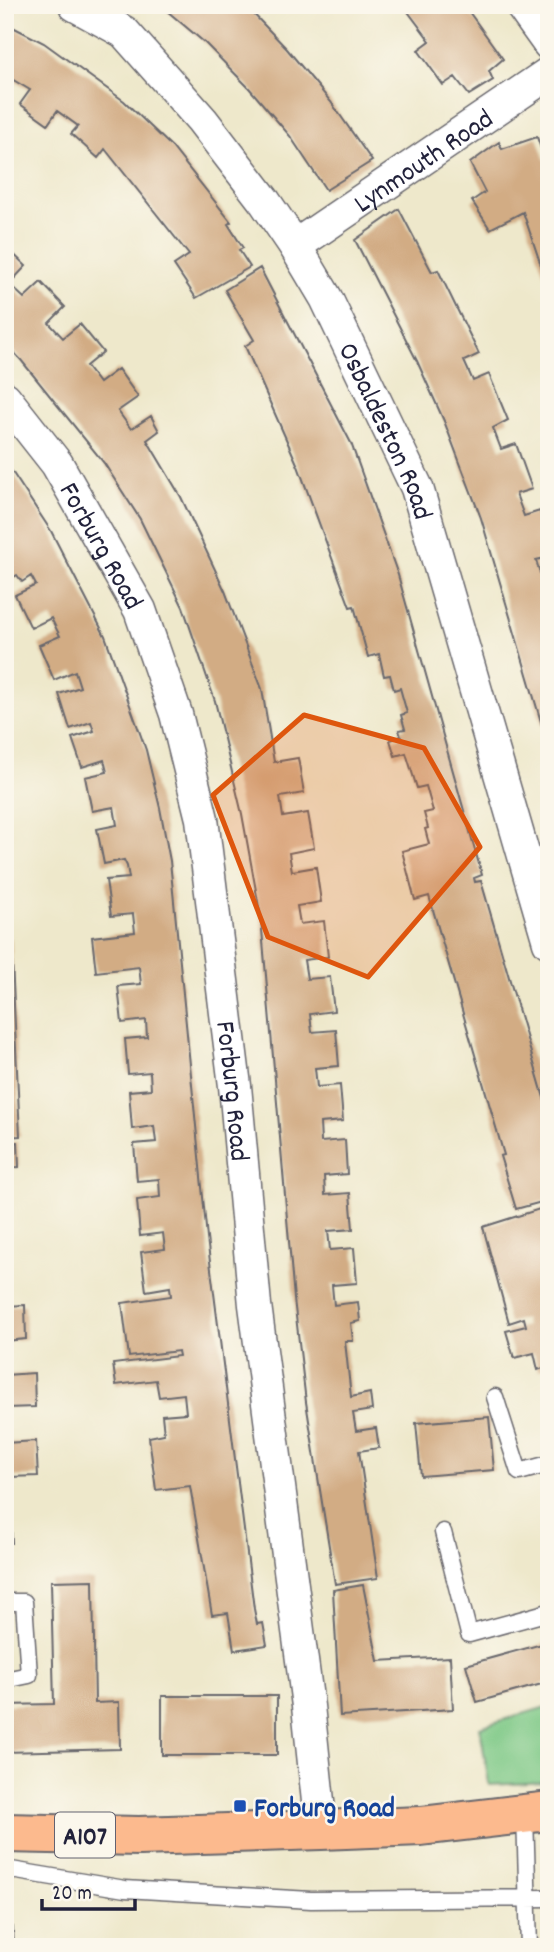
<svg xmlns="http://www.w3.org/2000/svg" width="554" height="1952" font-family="Dekko,sans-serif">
  <rect width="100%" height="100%" fill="#fbf7ec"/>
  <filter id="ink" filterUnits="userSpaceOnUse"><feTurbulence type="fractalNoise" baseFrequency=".0143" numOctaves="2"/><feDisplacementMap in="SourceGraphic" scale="14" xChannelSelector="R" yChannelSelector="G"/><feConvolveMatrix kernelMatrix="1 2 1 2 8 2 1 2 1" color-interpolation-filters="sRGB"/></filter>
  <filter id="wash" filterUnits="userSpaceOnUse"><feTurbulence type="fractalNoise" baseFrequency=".00686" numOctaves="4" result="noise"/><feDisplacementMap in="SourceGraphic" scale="28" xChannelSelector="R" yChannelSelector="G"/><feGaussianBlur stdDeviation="1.57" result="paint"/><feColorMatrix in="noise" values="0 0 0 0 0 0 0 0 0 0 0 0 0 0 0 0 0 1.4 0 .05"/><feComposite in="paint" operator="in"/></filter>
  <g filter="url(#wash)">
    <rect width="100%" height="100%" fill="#eee8cb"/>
    <path fill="#7fc987" stroke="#507661" stroke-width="2" d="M549,1706V1782L489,1785L480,1727Z"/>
    <g id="blocks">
      <path fill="#d2ac84" d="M160,5H245L287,49L331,102L372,161L326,190L290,136L249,88L205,43Z
        M403,5H464L503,59L489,71L493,80L469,95L455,77L443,85L418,50L430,41Z
        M5,23L44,43L124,101L172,147L231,222L228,224L243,248L239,250L250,267L196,298L174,265L189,255L105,149L98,158L71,134L78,126L57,111L48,124L20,104L30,90L5,75Z
        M537,137L549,172L548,286L523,212L490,229L472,201L485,192L470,163L499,142L502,149Z
        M399,209L432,272L438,270L479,354L464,361L473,381L489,374L508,420L493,428L501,449L516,444L532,489L516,494L524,516L540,511L549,540V557L536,560L543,583L549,581V749L481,518L444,421L417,361L355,240Z
        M5,246L26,266L9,284L24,298L41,282L65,307L49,323L63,338L80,324L103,352L86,366L99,383L118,369L138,397L118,411L131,429L151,416L159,431L147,440L181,497L225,591L262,689L274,762L298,758L304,793L280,797L283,817L308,813L314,848L289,853L292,871L316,867L321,902L297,906L300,924L324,921L328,957L304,960L307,979L330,977L334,1011L310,1014L312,1032L336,1030L339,1066L315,1068L317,1087L340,1085L343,1121L320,1123L321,1142L345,1140L347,1174L324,1176L325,1195L350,1193L353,1229L328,1231L330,1250L354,1248L357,1283L332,1285L333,1296L334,1305L358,1302L360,1321L351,1323L353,1341H345L351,1397L370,1393L372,1410L353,1413L356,1431L376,1428L379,1448L359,1451L378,1578L335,1584L306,1402L294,1299L261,918L242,814L215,701L183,607L140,519L104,463L21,360L5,343Z
        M260,268L351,443L398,575L482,875L474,878L475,882L481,881L549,1115V1200L516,1209L500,1156L504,1155L429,896L415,900L402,851L429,844L425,829L428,828L424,813L433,811L426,786L417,788L406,753L395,756L390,740L401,737L399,730L405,729L401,715L407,713L400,688L394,690L390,675L384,676L379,654L368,657L354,606L350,607L298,466L245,346L254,340L225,290Z
        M5,461L51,531L105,636L146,750L160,808L170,861L207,1238L254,1609L257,1624L263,1623L267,1645L234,1650L228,1613L212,1615L190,1486L156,1490L149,1437L164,1434L162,1415L186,1413L184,1394L159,1397L156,1380L116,1385L113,1364L179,1356L178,1351L129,1357L122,1303L171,1296L170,1287L146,1291L141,1252L165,1249L163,1233L140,1236L137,1200L160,1197L159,1179L137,1181L134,1144L156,1142L154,1126L132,1129L129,1091L151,1089L150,1072L128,1074L125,1039L147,1037L146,1020L122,1023L118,986L141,984L139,967L96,972L92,937L135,932L133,914L111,916L106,880L129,878L127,866L124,860L104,864L97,829L117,825L114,807L92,811L85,777L107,772L104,760L82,767L72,738L94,731L91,722L70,729L59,694L80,687L75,671L54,680L39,645L60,636L51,618L31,628L15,595L36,585L31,576L22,582L17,575L6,582L5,580Z
        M5,938H11L20,1136L5,1137Z
        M18,1142L19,1167L5,1168V1143Z
        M549,1206V1366L538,1370L534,1353L514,1358L506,1331L526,1326L524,1318L509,1323L483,1227Z
        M25,1305L26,1339L5,1341V1306Z
        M34,1373L35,1407L5,1408V1375Z
        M489,1417L494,1470L421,1476L416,1423Z
        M36,1441L38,1476L9,1477L12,1543H5V1443Z
        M93,1580L95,1703L119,1702L120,1749L5,1752V1705L54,1704L51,1581Z
        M363,1585L378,1661L450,1657L453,1709L340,1716L333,1590Z
        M549,1642V1682L477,1702L466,1665Z
        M162,1696H277V1755H162Z
        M13,1927L14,1947H5V1928Z
        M249,1943V1947H206V1945Z"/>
    </g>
  </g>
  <g filter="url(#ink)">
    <use href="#blocks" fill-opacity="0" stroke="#69676d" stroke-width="2"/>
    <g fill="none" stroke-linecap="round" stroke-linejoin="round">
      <g stroke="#69676d" stroke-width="19">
        <path id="service" d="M495,1397L519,1472L549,1464
          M443,1532L469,1634L549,1612
          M5,1602H24L29,1675L5,1680
          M525,1815L529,1947
          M5,1869L125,1889L311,1900L549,1898"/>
      </g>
      <g stroke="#69676d" stroke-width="35">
        <g id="minor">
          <path id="s1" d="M75,5L124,32L202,120L265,202L295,246L326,298L417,488L549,942"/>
          <path d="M521,5L549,44"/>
          <path id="s2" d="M295,246L549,73"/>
          <path id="s3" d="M5,398L57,464L140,610L176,714L202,819L235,1086L255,1305L308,1706L321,1830"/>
        </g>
      </g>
      <g stroke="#69676d" stroke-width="42">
        <path id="trunk" d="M5,1833L139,1836L321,1830L421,1826L549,1811"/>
      </g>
      <use href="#service" stroke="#fff" stroke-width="16"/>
      <use href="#minor" stroke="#fff" stroke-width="32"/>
      <use href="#trunk" stroke="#fcba8e" stroke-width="38"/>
    </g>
  </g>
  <path fill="#de560e" fill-opacity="0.2" stroke="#de560e" stroke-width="5" stroke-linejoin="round" d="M304,715L424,748L480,847L368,977L268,937L213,795Z"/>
  <rect fill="#1a4fb4" stroke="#fbf7ec" stroke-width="2.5" x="233" y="1799" width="14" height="14" rx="3.5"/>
  <g text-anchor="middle" stroke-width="5" stroke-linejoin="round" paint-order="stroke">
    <rect fill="#fbf7ec" stroke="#636270" stroke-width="2" x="55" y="1812.5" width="60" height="45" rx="5"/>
    <g font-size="26" font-weight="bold" fill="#22223b">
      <text x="85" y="1844">A107</text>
    </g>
    <g font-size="28" fill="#22223b" stroke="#fbf7ec">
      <text dy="10" stroke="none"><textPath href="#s2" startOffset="154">Lynmouth Road</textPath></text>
      <text dy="10" stroke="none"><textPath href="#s1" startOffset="537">Osbaldeston Road</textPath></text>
      <text dy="10" stroke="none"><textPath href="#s3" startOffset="177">Forburg Road</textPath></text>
      <text dy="10" stroke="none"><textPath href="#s3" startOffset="744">Forburg Road</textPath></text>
    </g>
    <g font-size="28" font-weight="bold" fill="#164399" stroke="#fbf7ec" text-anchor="start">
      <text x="254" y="1816">Forburg Road</text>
    </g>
  </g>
  <rect width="554" height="1952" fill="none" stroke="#fbf7ec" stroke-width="28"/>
  <path d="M42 1899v10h93v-10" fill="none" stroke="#22223b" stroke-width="3.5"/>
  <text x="52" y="1899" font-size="21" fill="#22223b" stroke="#fbf7ec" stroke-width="5" paint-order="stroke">20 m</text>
</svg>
